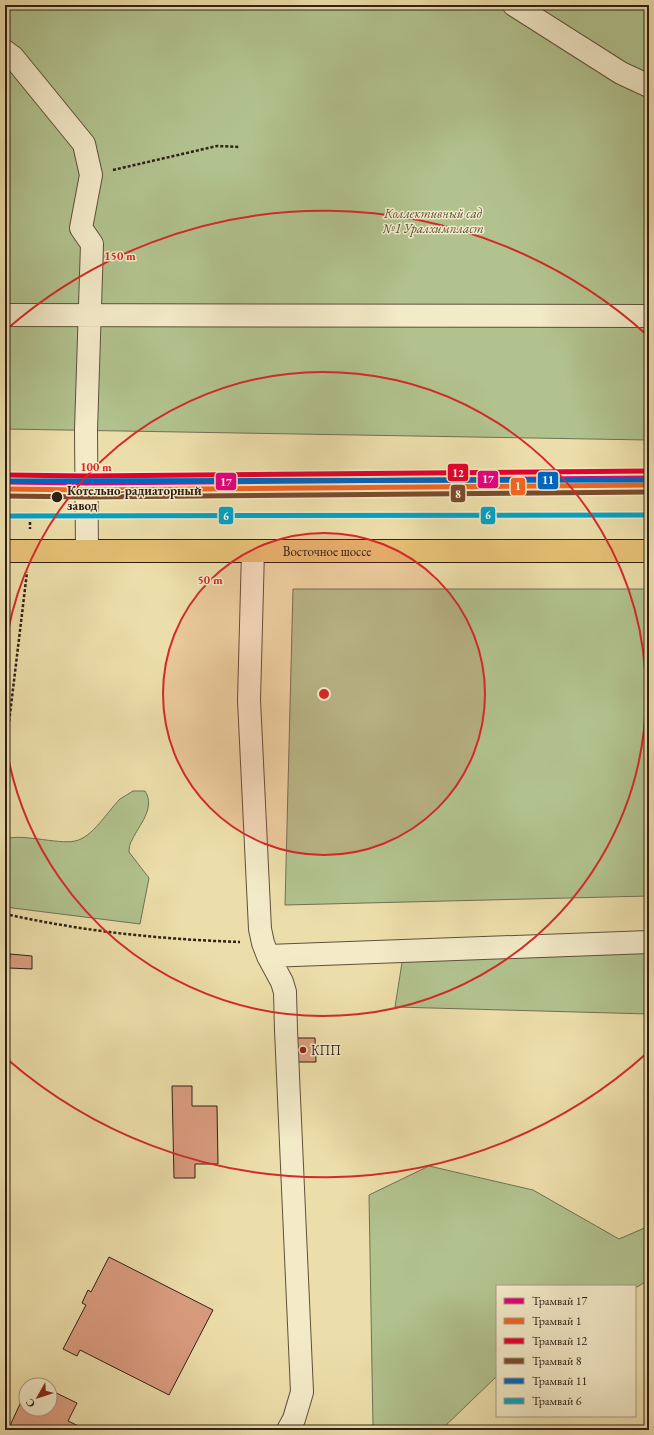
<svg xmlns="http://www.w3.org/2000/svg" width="654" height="1435" font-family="'EB Garamond',serif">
  <rect width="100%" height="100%" fill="#ecdeaa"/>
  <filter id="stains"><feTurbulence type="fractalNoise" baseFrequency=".005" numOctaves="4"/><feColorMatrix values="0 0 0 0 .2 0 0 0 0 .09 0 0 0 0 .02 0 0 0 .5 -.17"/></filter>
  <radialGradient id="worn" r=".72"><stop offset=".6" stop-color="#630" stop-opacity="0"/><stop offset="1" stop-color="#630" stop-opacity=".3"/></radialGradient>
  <path fill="#b1c28e" stroke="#707152" d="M5,5H649V440L5,429Z
    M293,589H649V896L285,905Z
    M133,791H145C156,808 139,825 132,840C130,843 129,848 129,852L149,878L140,924L5,907V840C16,832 59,845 75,841C92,838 108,811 120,799C124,796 129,794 133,791Z
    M649,947V1014L395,1007L404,950Z
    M429,1166L533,1190L619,1239L649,1226V1280L635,1288V1286H497V1376L441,1430H371L373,1427L369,1195Z"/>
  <path fill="#db9d80" stroke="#302016" d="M10,954L32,956V969L9,968Z
    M291,1038H315L316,1062H291Z
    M172,1086H192V1106H217L218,1164H195V1178H174Z
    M109,1257L213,1310L169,1395L80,1350L77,1356L63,1349L86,1305L82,1303L88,1290L91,1292Z
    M31,1381L39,1385H29Z
    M50,1390L77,1403L68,1421L87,1430H8L26,1391V1409H50Z"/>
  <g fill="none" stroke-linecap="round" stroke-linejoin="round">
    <g stroke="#5f503b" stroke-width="24">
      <path id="minor" d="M514,5L621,73L649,86
        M5,51L13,57L84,144L91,175L81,228L92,244L86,430L87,551
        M5,315L649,316
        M253,551L249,700L260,929L263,943L268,956L282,982L285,992L286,1030L302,1392L294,1419L288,1430
        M268,956L649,942"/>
    </g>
    <g stroke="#302016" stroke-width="24">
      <g id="major">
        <path id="s1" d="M5,551H649"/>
      </g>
    </g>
    <path stroke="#302016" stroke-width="2.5" stroke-dasharray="3 2" stroke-linecap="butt" d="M113,170L217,146L240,147
      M5,517H30V529
      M5,756L27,572
      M5,914C24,918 43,922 62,925C120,935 181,940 240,942"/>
    <use href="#minor" stroke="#f3eac8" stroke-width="22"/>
    <use href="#major" stroke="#e6bf75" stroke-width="22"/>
    <g stroke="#f3eac8" stroke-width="8">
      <path id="tram-1" d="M5,482L87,483L649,478"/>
    </g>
    <g stroke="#f3eac8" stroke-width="8">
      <path id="tram-2" d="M5,489L87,490L649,485"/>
    </g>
    <g stroke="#f3eac8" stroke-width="8">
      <path id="tram-3" d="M5,475L87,476L649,471"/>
    </g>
    <g stroke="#f3eac8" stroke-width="8">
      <path id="tram-4" d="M5,496L87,497L649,492"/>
    </g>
    <g stroke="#f3eac8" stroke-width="8">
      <path id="tram-5" d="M5,481L649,480"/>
    </g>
    <g stroke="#f3eac8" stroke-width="8">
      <path id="tram-6" d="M5,516L649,515"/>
    </g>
    <use href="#tram-1" stroke="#e5007d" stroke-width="5"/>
    <use href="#tram-2" stroke="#f26522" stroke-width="5"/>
    <use href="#tram-3" stroke="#e4002b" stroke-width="5"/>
    <use href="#tram-4" stroke="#7a4b2a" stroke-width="5"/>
    <use href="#tram-5" stroke="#0065bd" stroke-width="5"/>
    <use href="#tram-6" stroke="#02a2c5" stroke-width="5"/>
  </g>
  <circle cx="324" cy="694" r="161" fill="#d62828" fill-opacity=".12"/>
  <g fill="none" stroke="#d62828" stroke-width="2">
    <circle cx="324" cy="694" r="161"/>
    <path d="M5 649A322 322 0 1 1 5 739"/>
    <path d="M647 1053A483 483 0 0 1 7 1059M7 329A483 483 0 0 1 647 335"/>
  </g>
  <circle fill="#302016" stroke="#f3eac8" stroke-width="1.5" cx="57" cy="497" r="6"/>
  <circle fill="#8f2418" stroke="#f3eac8" stroke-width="1.5" cx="303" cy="1050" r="4"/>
  <g text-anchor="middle" stroke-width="3" stroke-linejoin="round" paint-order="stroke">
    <g font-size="13" font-style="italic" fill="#57513a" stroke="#f3eac8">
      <text x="433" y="218">Коллективный сад<tspan x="433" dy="15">№1 Уралхимпласт</tspan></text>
    </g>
    <g font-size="13" font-weight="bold" fill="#302016" stroke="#f3eac8" text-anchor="start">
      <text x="67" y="495">Котельно-радиаторный<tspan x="67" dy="15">завод</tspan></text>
    </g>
    <g font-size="13" fill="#302016" stroke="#f3eac8">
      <text dy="5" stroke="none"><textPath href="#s1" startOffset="322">Восточное шоссе</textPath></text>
    </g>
    <g font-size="13" fill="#302016" stroke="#f3eac8" text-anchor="start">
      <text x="311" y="1055">КПП</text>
    </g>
  </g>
  <circle cx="324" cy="694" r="6" fill="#d62828" stroke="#f3eac8" stroke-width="2"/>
  <g font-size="12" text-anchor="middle" font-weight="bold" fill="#d62828" stroke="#f3eac8" stroke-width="3" stroke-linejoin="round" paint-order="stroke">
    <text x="120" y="260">150 m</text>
    <text x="96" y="471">100 m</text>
    <text x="210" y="584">50 m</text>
  </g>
  <g stroke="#f3eac8" stroke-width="1.5">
    <rect x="447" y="463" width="22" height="19" rx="4" fill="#e4002b"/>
    <rect x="477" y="470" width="22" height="19" rx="4" fill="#e5007d"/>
    <rect x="537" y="471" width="22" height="19" rx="4" fill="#0065bd"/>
    <rect x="215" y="472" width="22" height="19" rx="4" fill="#e5007d"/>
    <rect x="510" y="477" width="16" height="19" rx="4" fill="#f26522"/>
    <rect x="450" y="484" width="16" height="19" rx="4" fill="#7a4b2a"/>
    <rect x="480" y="506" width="16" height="19" rx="4" fill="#02a2c5"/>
    <rect x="218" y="506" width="16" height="19" rx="4" fill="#02a2c5"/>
  </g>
  <g font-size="11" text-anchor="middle" font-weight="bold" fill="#fff">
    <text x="458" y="477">12</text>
    <text x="488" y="483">17</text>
    <text x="548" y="484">11</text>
    <text x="226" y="486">17</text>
    <text x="518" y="490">1</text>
    <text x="458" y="498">8</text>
    <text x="488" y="519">6</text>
    <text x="226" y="520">6</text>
  </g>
  <rect width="654" height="1435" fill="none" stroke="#ecdeaa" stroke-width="20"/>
  <rect x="6" y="6" width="642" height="1423" fill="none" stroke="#302016" stroke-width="2"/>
  <rect x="10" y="10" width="634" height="1415" fill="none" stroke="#302016"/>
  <rect x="496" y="1285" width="140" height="132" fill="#f3eac8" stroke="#a59981"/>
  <rect x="504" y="1298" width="20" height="6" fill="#e5007d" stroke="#a59981"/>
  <text x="532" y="1305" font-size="12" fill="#302016">Трамвай 17</text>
  <rect x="504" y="1318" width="20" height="6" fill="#f26522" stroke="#a59981"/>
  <text x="532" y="1325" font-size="12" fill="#302016">Трамвай 1</text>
  <rect x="504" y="1338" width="20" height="6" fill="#e4002b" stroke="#a59981"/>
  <text x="532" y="1345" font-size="12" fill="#302016">Трамвай 12</text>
  <rect x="504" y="1358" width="20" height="6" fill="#7a4b2a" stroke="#a59981"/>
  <text x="532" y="1365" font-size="12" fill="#302016">Трамвай 8</text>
  <rect x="504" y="1378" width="20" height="6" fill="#0065bd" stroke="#a59981"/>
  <text x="532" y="1385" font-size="12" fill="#302016">Трамвай 11</text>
  <rect x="504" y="1398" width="20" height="6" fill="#02a2c5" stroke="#a59981"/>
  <text x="532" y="1405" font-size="12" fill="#302016">Трамвай 6</text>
  <g transform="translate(38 1397) rotate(231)"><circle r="19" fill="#f3eac8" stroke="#a59981"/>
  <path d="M0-3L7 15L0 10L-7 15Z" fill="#8f2418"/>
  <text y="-6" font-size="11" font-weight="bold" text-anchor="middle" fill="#302016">С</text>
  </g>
  <rect width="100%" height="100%" filter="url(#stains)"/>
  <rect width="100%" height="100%" fill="url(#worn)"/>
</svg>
